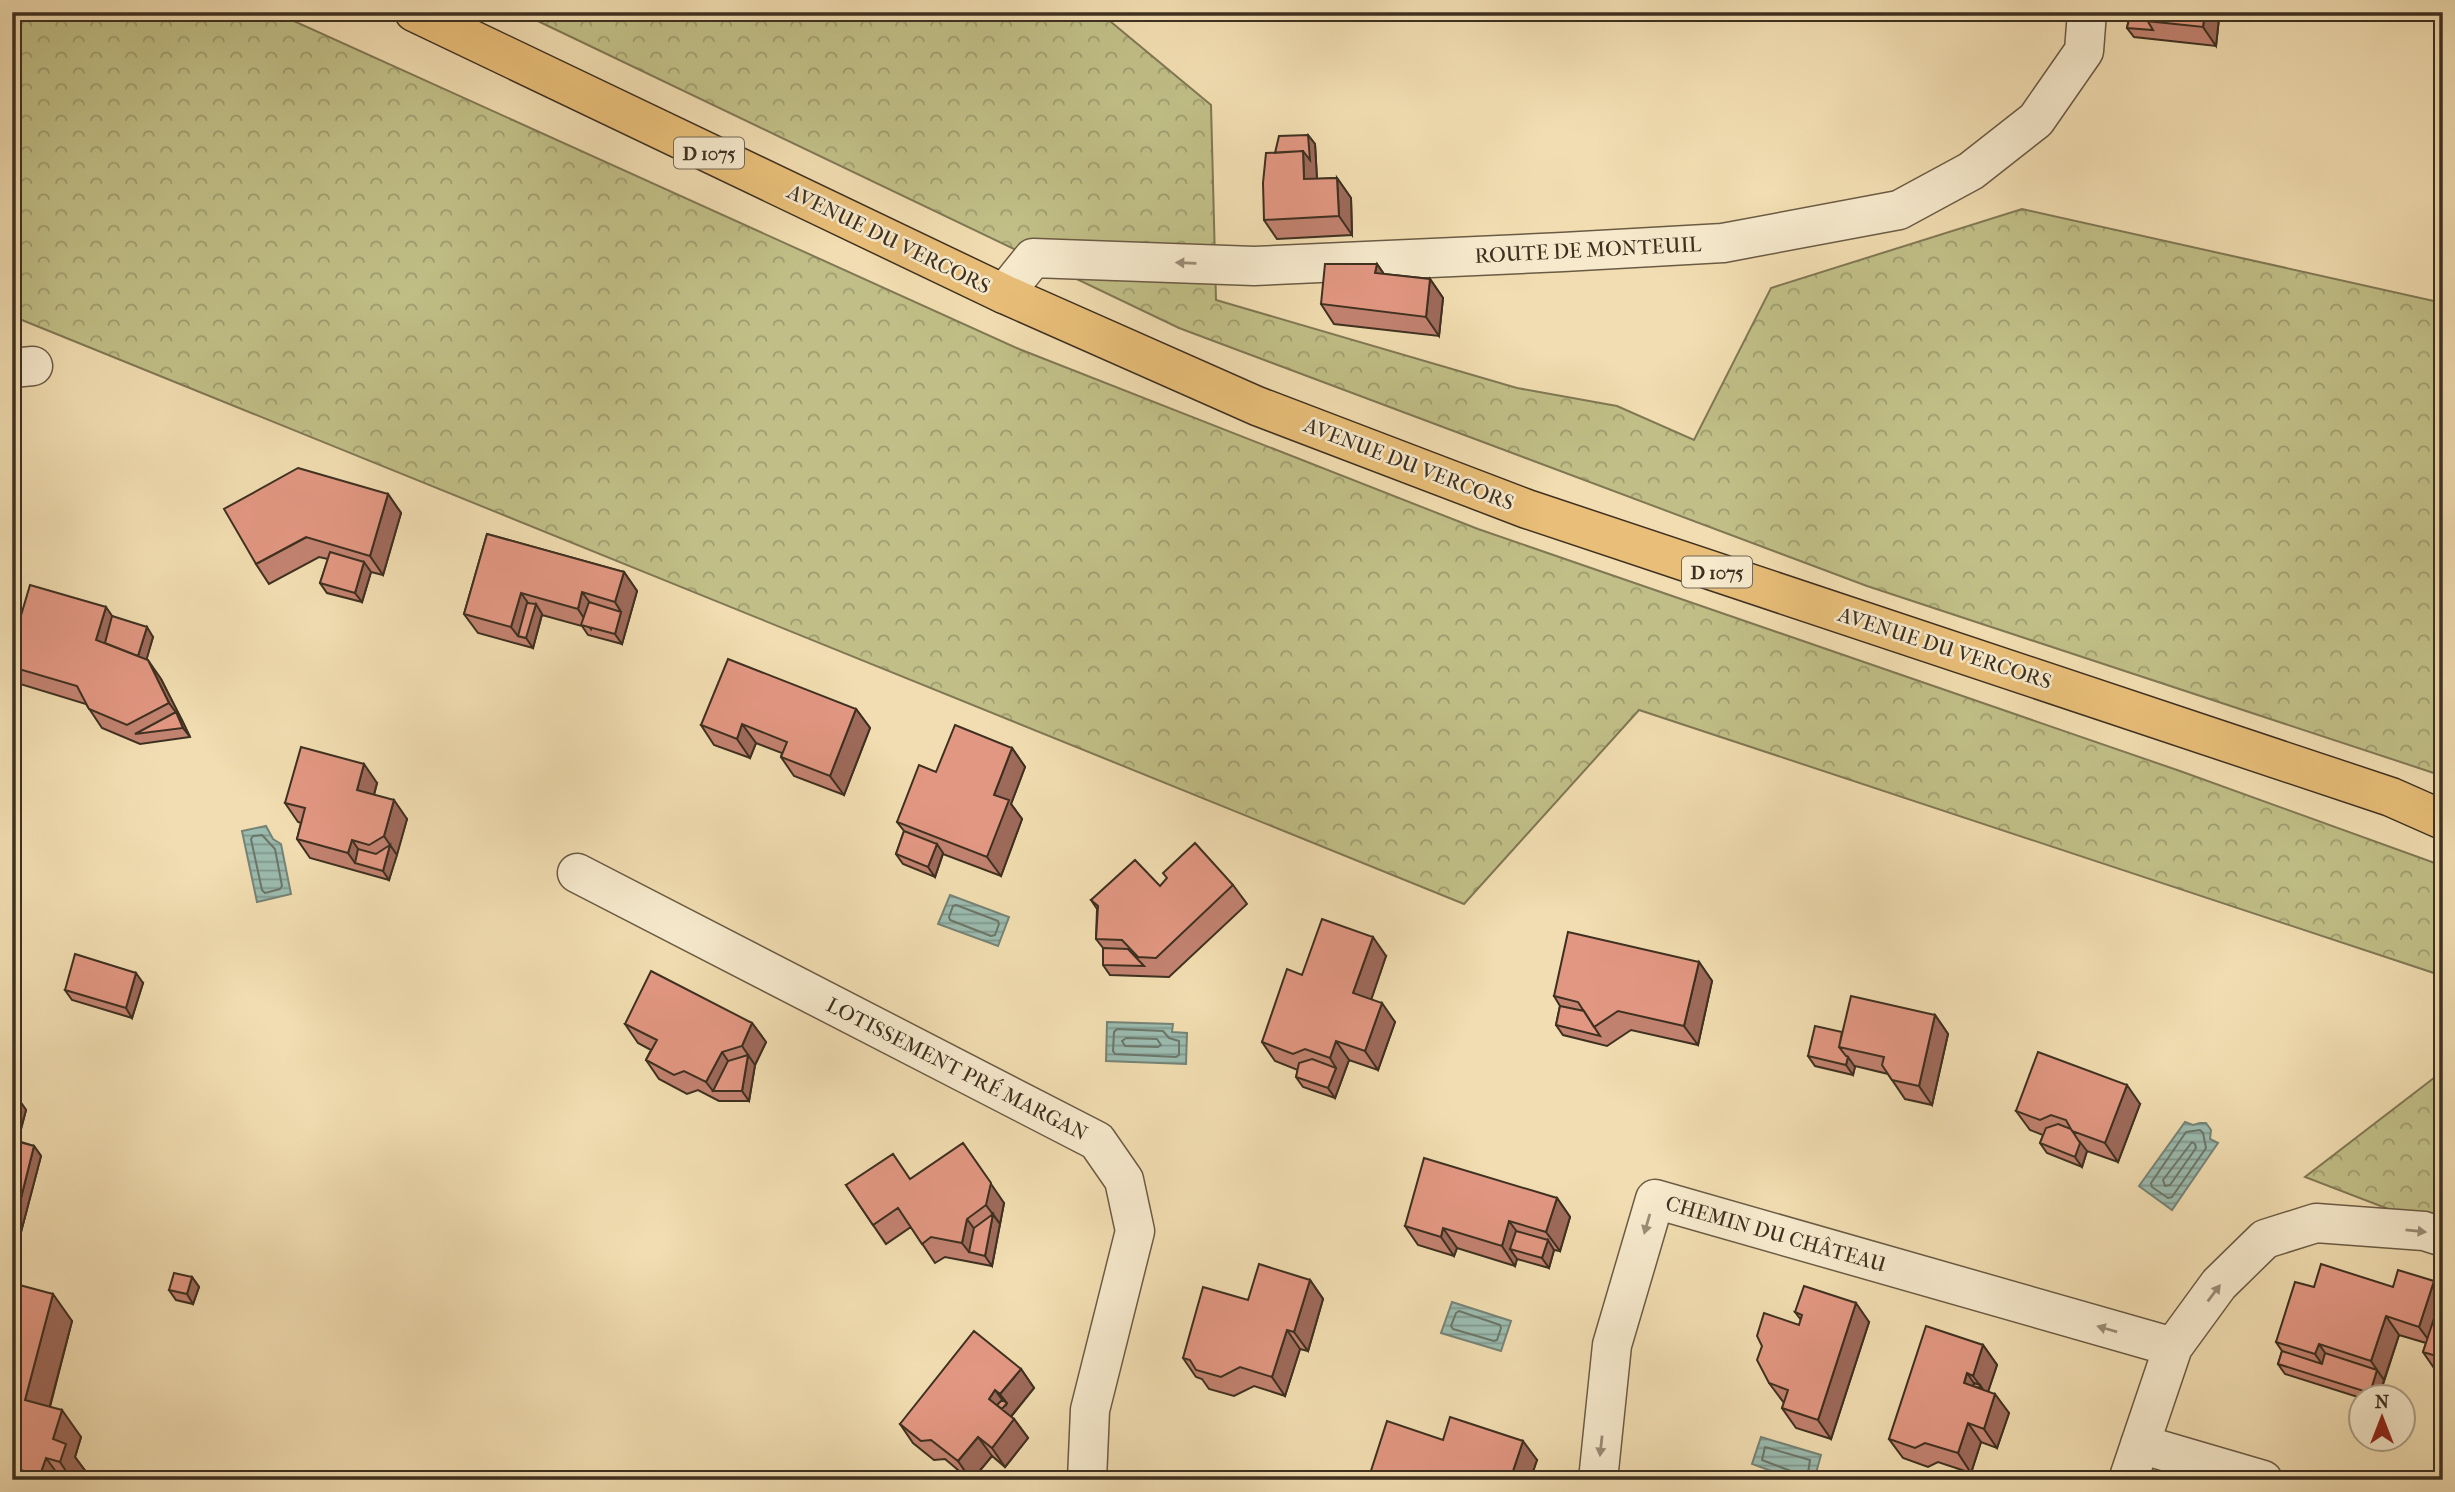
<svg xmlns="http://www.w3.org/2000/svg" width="2455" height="1492" font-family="'IM FELL French Canon',serif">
  <defs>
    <pattern id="forest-crowns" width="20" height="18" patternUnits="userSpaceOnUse" patternTransform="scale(1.75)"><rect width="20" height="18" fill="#c1bf87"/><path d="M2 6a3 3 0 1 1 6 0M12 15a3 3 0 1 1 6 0" fill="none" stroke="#9e9c6e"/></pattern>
    <pattern id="water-rules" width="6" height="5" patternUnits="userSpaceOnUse" patternTransform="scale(1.75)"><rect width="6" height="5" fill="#9bbbaf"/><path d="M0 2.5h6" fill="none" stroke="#80988e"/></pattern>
  </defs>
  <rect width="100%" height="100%" fill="#f1ddb1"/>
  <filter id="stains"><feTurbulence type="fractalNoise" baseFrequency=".00286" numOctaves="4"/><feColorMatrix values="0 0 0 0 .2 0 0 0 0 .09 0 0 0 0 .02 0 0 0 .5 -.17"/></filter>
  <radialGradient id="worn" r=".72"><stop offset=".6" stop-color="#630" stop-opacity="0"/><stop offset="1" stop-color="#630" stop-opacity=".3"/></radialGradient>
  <path fill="url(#forest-crowns)" stroke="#807854" stroke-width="2" d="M12,12H274L1019,349L1478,529L2180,771L2443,866V976L1639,710L1464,904L12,316Z
    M519,12H1099L1211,105L1216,300L1517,388L1617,406L1694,440L1771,288L2022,209L2443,303V776L1867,586L1179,328Z
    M2443,1071V1230L2305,1177Z"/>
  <path fill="url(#water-rules)" stroke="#768376" stroke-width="2" d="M266,826L273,839L281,844L291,894L257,902L242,831Z
    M950,895L1009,917L998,946L938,924Z
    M1107,1022L1173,1024L1172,1032L1187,1033L1186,1064L1106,1061Z
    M2185,1122L2193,1125L2200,1123H2206L2211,1130L2210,1139L2218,1143L2172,1210L2139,1186Z
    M1452,1302L1511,1321L1501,1351L1441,1333Z
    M1761,1437L1821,1455L1814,1480H1796L1752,1464Z"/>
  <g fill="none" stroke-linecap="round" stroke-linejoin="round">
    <path stroke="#6c7668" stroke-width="2" d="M262,835L275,849L282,886L280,889L265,893L262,890L251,839L253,836Z
      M956,905L998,921L999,924L995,935L991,936L950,920L949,917L953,906Z
      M1117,1029L1163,1031L1169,1038L1179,1041V1055L1176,1057L1115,1054L1113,1051L1114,1032Z
      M1126,1038L1157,1039L1161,1045L1158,1047L1125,1046L1122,1041Z
      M2200,1130L2203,1133L2206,1148L2172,1197L2168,1198L2152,1187L2151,1183L2186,1132Z
      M2192,1142L2195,1144L2196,1148L2170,1185L2165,1186L2163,1180Z
      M1459,1311L1500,1325L1501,1328L1497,1340L1494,1341L1453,1329L1451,1326L1456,1313Z
      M1795,1480L1791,1471L1762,1460L1765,1447L1810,1460L1807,1480"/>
    <g stroke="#6b5b44" stroke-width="41">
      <path id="minor" d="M1004,294L1033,258L1254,266L1563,252L1723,243L1899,210L1971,171L2036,120L2084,51L2087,12
        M12,368L33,366
        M577,873L1097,1141L1124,1180L1135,1231L1090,1410L1087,1480
        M2140,1444L2263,1480
        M1598,1480L1612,1345L1655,1199L2173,1347
        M2128,1480L2173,1347L2219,1284L2265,1239L2316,1223L2424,1231L2443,1237"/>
    </g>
    <g stroke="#3e3020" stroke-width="41">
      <path id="major" d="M414,12L1004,294L1257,406L1527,509L2391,797L2443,820"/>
    </g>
    <use href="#minor" stroke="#f6e9cc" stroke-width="38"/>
    <use href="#major" stroke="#e8be78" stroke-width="38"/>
  </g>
  <path fill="#c28270" stroke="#3e3020" stroke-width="2" d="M2062,12H2081V17Z
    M2124,12H2215L2219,18L2216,46L2134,37L2127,28L2129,19Z
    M1308,135L1315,144L1317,179L1337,178L1351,198L1352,235L1277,239L1264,220L1275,153Z
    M1377,264L1384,274L1430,279L1443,298L1439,336L1334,324L1321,304Z
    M388,494L401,513L383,575L371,572L362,602L327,593L320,583L328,559L319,557L269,584L256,564Z
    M487,534L624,572L637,591L622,644L588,635L582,626L542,615L533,648L478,633L464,614Z
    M112,616L153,637L146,659L161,679L190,737L140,744L102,728L86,704L20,684L12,673V646Z
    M856,709L870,728L844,795L794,776L781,757L782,753L756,743L750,758L714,745L701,725Z
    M1012,748L1025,767L1011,804L1022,819L1001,876L943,854L935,877L903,864L896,854L904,831L897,822L936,772Z
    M377,783L374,795L407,819L389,880L310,858L297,839L301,823L298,822L285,803Z
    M1233,885L1247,904L1169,977L1110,975L1103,965V948L1096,939L1097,909L1091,900L1160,886Z
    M1386,956L1371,999L1395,1022L1378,1070L1349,1060L1335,1098L1303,1087L1296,1077L1298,1070L1275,1061L1262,1042L1302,975Z
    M1699,962L1712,981L1698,1045L1631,1030L1607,1046L1563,1035L1556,1025L1560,1006L1554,996Z
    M143,983L132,1018L72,1000L65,990Z
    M1935,1015L1948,1034L1932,1105L1905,1099L1888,1074L1855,1066L1853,1075L1815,1066L1808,1056L1842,1032Z
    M752,1023L766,1042L755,1065L749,1101H719L698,1090L687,1094L659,1079L646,1060L651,1050L638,1043L625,1024Z
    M12,1091L26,1110L18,1141L34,1146L41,1156L21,1232L12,1230Z
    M2140,1104L2118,1162L2087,1151L2082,1167L2047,1153L2040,1143L2043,1135L2030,1130L2016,1111Z
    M910,1179L1004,1203L992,1266L945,1257L935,1263L911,1227L886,1244L846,1185Z
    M1557,1198L1570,1217L1560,1251L1554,1250L1549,1268L1517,1259L1515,1266L1457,1248L1454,1256L1418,1245L1405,1226Z
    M192,1277L199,1287L193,1304L176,1300L169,1290Z
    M1310,1280L1323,1299L1308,1351L1300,1349L1285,1396L1254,1386L1234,1396L1209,1389L1202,1379L1196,1377L1183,1358L1248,1300Z
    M12,1283L72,1321L50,1407L81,1437L75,1457L86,1472L83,1480H12Z
    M2314,1287H2393L2442,1293L2443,1291V1373L2436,1371L2423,1352L2426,1343L2399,1335L2379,1397L2361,1398L2285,1374L2278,1364L2282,1351L2276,1342Z
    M1795,1312L1869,1322L1831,1439L1796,1428L1782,1408L1784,1403L1769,1383L1799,1325L1801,1320Z
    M1983,1345L1997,1365L1988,1391L2009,1413L1997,1448L1981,1442L1971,1473L1938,1462L1928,1467L1903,1458L1889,1439Z
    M1021,1369L1034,1388L1011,1417L1014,1419L1028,1438L1005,1467L992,1456L972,1480H970L945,1459L934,1460L913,1443L900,1424Z
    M1443,1440L1537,1460L1530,1480H1368Z"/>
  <path fill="#9e6a5b" stroke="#3e3020" stroke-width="2" d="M2205,12H2215L2219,18L2216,46L2203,27Z
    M1308,135L1315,144L1318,198L1304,179L1303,151Z
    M1337,178L1351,198L1352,235L1339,216Z
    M1377,264L1390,283L1375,273Z
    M1430,279L1443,298L1439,336L1426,317Z
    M388,494L401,513L383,575L370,556Z
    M364,562L371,572L362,602L355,593Z
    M624,572L637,591L622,644L615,634L621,612L615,602Z
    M582,592L596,611L591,629L578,609Z
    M521,593L534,611L536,604L542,614L533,648L526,638L518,636L511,627Z
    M106,607L119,626L112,653L96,640Z
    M147,627L153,637L143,672L136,662Z
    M148,660L161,679L183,722L169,703Z
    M856,709L870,728L844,795L830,776Z
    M176,712L183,722L190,737L183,728Z
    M742,724L756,743L750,758L737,739Z
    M1012,748L1025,767L1011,804L1022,819L1001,876L987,857L994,795Z
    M364,764L377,783L370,809L357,790Z
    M394,800L407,819L397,855L384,836Z
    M352,840L365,859L355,863L348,853Z
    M937,844L943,853L935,877L928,867Z
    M390,845L397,855L389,880L383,871Z
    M1373,937L1386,956L1367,1012L1353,993Z
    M1699,962L1712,981L1698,1045L1684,1026Z
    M136,973L143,983L132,1018L126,1008Z
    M1382,1003L1395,1022L1378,1070L1365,1051Z
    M1935,1015L1948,1034L1932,1105L1919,1086Z
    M752,1023L766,1042L755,1065L742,1046Z
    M1336,1041L1349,1060L1335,1098L1328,1088L1336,1068L1330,1058Z
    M722,1052L735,1071L713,1091L706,1082Z
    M748,1055L755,1065L749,1101L742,1091Z
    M1848,1057L1855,1067L1853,1075L1846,1065Z
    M2127,1085L2140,1104L2118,1162L2105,1143Z
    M13,1091L26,1110L12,1162Z
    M2080,1142L2087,1151L2082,1167L2075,1157Z
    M963,1143L1004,1203L1000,1224L986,1205Z
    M34,1146L41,1156L21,1232L15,1222Z
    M1557,1198L1570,1217L1560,1251L1546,1232Z
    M993,1214L1000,1224L992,1266L985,1256Z
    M967,1219L981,1238L969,1252L962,1243Z
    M1509,1221L1523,1240L1510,1249L1517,1259L1515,1266L1502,1246Z
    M1443,1228L1457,1248L1454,1256L1441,1237Z
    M1548,1240L1554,1250L1549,1268L1542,1258Z
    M192,1277L199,1287L193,1304L187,1294Z
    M1310,1280L1323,1299L1308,1351L1294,1332Z
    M2434,1281L2443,1293L2433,1346L2419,1327Z
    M53,1294L72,1321L44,1428L25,1400Z
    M1856,1303L1869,1322L1831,1439L1818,1420Z
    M2386,1316L2399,1335L2384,1380L2371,1361Z
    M1287,1330L1300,1349L1285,1396L1272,1377Z
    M2319,1344L2332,1363L2329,1374L2315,1354Z
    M1983,1345L1997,1365L1987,1395L1973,1376Z
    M1021,1369L1034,1388L1007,1421L989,1399L995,1390L1006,1405L1007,1403L1000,1394Z
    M2377,1370L2384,1380L2379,1397H2373L2370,1393Z
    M1967,1373L1978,1389L1980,1385L1987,1395L1964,1383Z
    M1995,1394L2009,1413L1997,1448L1984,1429Z
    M62,1410L81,1437L75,1457L86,1472L83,1480H72L60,1462L53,1439Z
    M1014,1419L1028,1438L1005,1467L992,1448Z
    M1968,1423L1981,1442L1971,1473L1958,1453Z
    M978,1437L992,1456L972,1480H971L958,1461Z
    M1523,1441L1537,1460L1530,1480H1510Z
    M46,1458L62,1480H44L40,1475Z"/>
  <path fill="#e29782" stroke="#3e3020" stroke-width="2" d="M2148,12H2205L2203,27L2147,21Z
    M2129,19L2147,20L2153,30L2127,28Z
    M1308,135L1310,160L1303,151L1275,153L1279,136Z
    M1303,151L1304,179L1337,178L1339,216L1264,220L1263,183L1266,153Z
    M1325,264H1377L1375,273L1430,279L1426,317L1321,304Z
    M298,468L388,494L370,556L306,537L256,564L224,509Z
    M487,534L624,572L615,602L582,592L578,609L521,593L511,627L464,614Z
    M330,552L364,562L355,593L320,583Z
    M30,585L106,607L96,640L148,660L169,703L127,725L89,709L77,686L12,667V646Z
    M589,602L621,612L615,634L581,625Z
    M527,603L536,604L526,638L518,636Z
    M112,616L147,627L138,656L105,643Z
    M728,659L856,709L830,776L781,757L787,742L742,724L737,739L701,725Z
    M176,712L183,728L135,734Z
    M955,725L1012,748L994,795L1009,800L987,857L897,822L919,765L936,772Z
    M301,747L364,764L357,790L394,800L384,836L369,845L352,840L348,853L297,839L305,808L285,803Z
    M904,831L937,844L928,867L896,854Z
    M1195,843L1233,885L1156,958L1138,957L1122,940L1096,939L1098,906L1091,900L1135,860L1160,886L1167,878L1163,873Z
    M390,845L383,871L355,863L358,849L376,854Z
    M1322,919L1373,937L1353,993L1382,1003L1365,1051L1336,1041L1330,1058L1305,1049L1293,1054L1262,1042L1287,969L1302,975Z
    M1568,932L1699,962L1684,1026L1618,1011L1594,1027L1578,1002L1554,996Z
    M1103,948L1128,949L1144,966L1103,965Z
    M75,954L136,973L126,1008L65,990Z
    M651,971L752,1023L742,1046L722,1052L706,1082L684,1071L674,1075L646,1060L657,1040L625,1024Z
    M1851,996L1935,1015L1919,1086L1892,1080L1882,1065L1884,1057L1839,1047Z
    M1560,1006L1584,1011L1600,1036L1556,1025Z
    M1815,1026L1842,1032L1839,1047L1846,1056L1848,1057L1846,1065L1808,1056Z
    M2038,1052L2127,1085L2105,1143L2072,1131L2066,1120L2051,1115L2040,1120L2016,1111Z
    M748,1055L742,1091H713L728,1061Z
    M1312,1059L1336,1068L1328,1088L1296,1077L1299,1063Z
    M2058,1124L2071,1129L2080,1143L2075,1157L2040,1143L2046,1128Z
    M12,1140L34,1146L15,1222H12Z
    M963,1143L991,1183L986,1205L967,1219L962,1243L931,1237L922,1244L898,1208L873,1225L846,1185L893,1154L910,1179Z
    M1424,1158L1557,1198L1546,1232L1509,1221L1502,1246L1443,1228L1441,1237L1405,1226Z
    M993,1214L985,1256L969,1252L974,1228Z
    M1516,1231L1548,1240L1542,1258L1510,1249Z
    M1259,1264L1310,1280L1294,1332L1287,1330L1272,1377L1240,1367L1221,1377L1196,1370L1190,1360L1183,1358L1203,1287L1248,1300Z
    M2321,1264L2393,1287L2398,1270L2434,1281L2419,1327L2386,1316L2371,1361L2319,1344L2315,1354L2276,1342L2295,1282L2314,1287Z
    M174,1273L192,1277L187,1294L169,1290Z
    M12,1283L53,1294L25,1400L62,1410L53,1439L66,1444L60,1462L46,1458L40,1475L12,1468Z
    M1804,1286L1856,1303L1818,1420L1782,1408L1788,1390L1769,1383L1757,1360L1762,1346L1757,1336L1764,1313L1799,1325L1802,1315L1795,1312Z
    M2443,1291V1358L2423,1352Z
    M1926,1326L1983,1345L1973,1376L1967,1373L1964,1383L1995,1394L1984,1429L1968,1423L1958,1453L1925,1443L1915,1448L1889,1439Z
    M974,1331L1021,1369L1000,1394L995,1390L989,1399L1014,1419L992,1448L978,1437L958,1461L931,1440L921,1441L900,1424Z
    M2282,1351L2322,1364L2325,1353L2377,1370L2370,1393L2278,1364Z
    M1974,1383L1980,1385L1979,1388L1973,1386Z
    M1002,1400L1007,1403L1002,1409L997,1405Z
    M1450,1417L1523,1441L1510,1480H1484L1467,1474L1466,1480H1368L1387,1421L1443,1440Z"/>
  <defs><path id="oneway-solid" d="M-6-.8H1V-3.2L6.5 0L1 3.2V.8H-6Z" transform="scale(1.75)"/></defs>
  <g fill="#9a8c76">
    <use href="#oneway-solid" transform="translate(1186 263) rotate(-178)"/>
    <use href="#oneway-solid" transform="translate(1647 1224) rotate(106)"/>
    <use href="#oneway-solid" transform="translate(2416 1231) rotate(6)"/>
    <use href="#oneway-solid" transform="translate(2214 1293) rotate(-53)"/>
    <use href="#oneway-solid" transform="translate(2107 1329) rotate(-164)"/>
    <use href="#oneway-solid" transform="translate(1601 1446) rotate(96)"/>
  </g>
  <g text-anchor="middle" stroke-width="5" stroke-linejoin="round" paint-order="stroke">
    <g fill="#f6e9cc" stroke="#756854" stroke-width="2">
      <rect x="674" y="137.5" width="70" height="31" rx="5"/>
      <rect x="1682" y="556.5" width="70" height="31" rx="5"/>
    </g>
    <g font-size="19" font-weight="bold" fill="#3e3020">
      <text x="709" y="160">D 1075</text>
      <text x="1717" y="579">D 1075</text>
    </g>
    <g font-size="21" fill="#3e3020" stroke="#f6e9cc">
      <text transform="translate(889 239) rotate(26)" y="7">AVENUE DU VERCORS</text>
      <text transform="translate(1588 250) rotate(-3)" y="7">ROUTE DE MONTEUIL</text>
      <text transform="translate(1409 464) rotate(21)" y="7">AVENUE DU VERCORS</text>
      <text transform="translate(1945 648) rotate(18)" y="7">AVENUE DU VERCORS</text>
      <text transform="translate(957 1069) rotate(27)" y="7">LOTISSEMENT PRÉ MARGAN</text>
      <text transform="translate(1776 1234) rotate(16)" y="7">CHEMIN DU CHÂTEAU</text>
    </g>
  </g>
  <rect width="2455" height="1492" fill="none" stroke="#f1ddb1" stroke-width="42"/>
  <rect x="14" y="14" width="2427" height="1464" fill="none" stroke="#3e3020" stroke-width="3.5"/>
  <rect x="21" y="21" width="2413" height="1450" fill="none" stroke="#3e3020" stroke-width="2"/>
  <g transform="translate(2382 1418)"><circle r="33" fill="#f6e9cc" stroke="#ac9f87" stroke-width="2"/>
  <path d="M0-5L12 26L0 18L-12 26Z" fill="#8f2418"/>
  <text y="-10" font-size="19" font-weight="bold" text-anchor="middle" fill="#3e3020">N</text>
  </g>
  <rect width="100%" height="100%" filter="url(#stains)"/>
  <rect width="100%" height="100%" fill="url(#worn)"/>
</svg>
